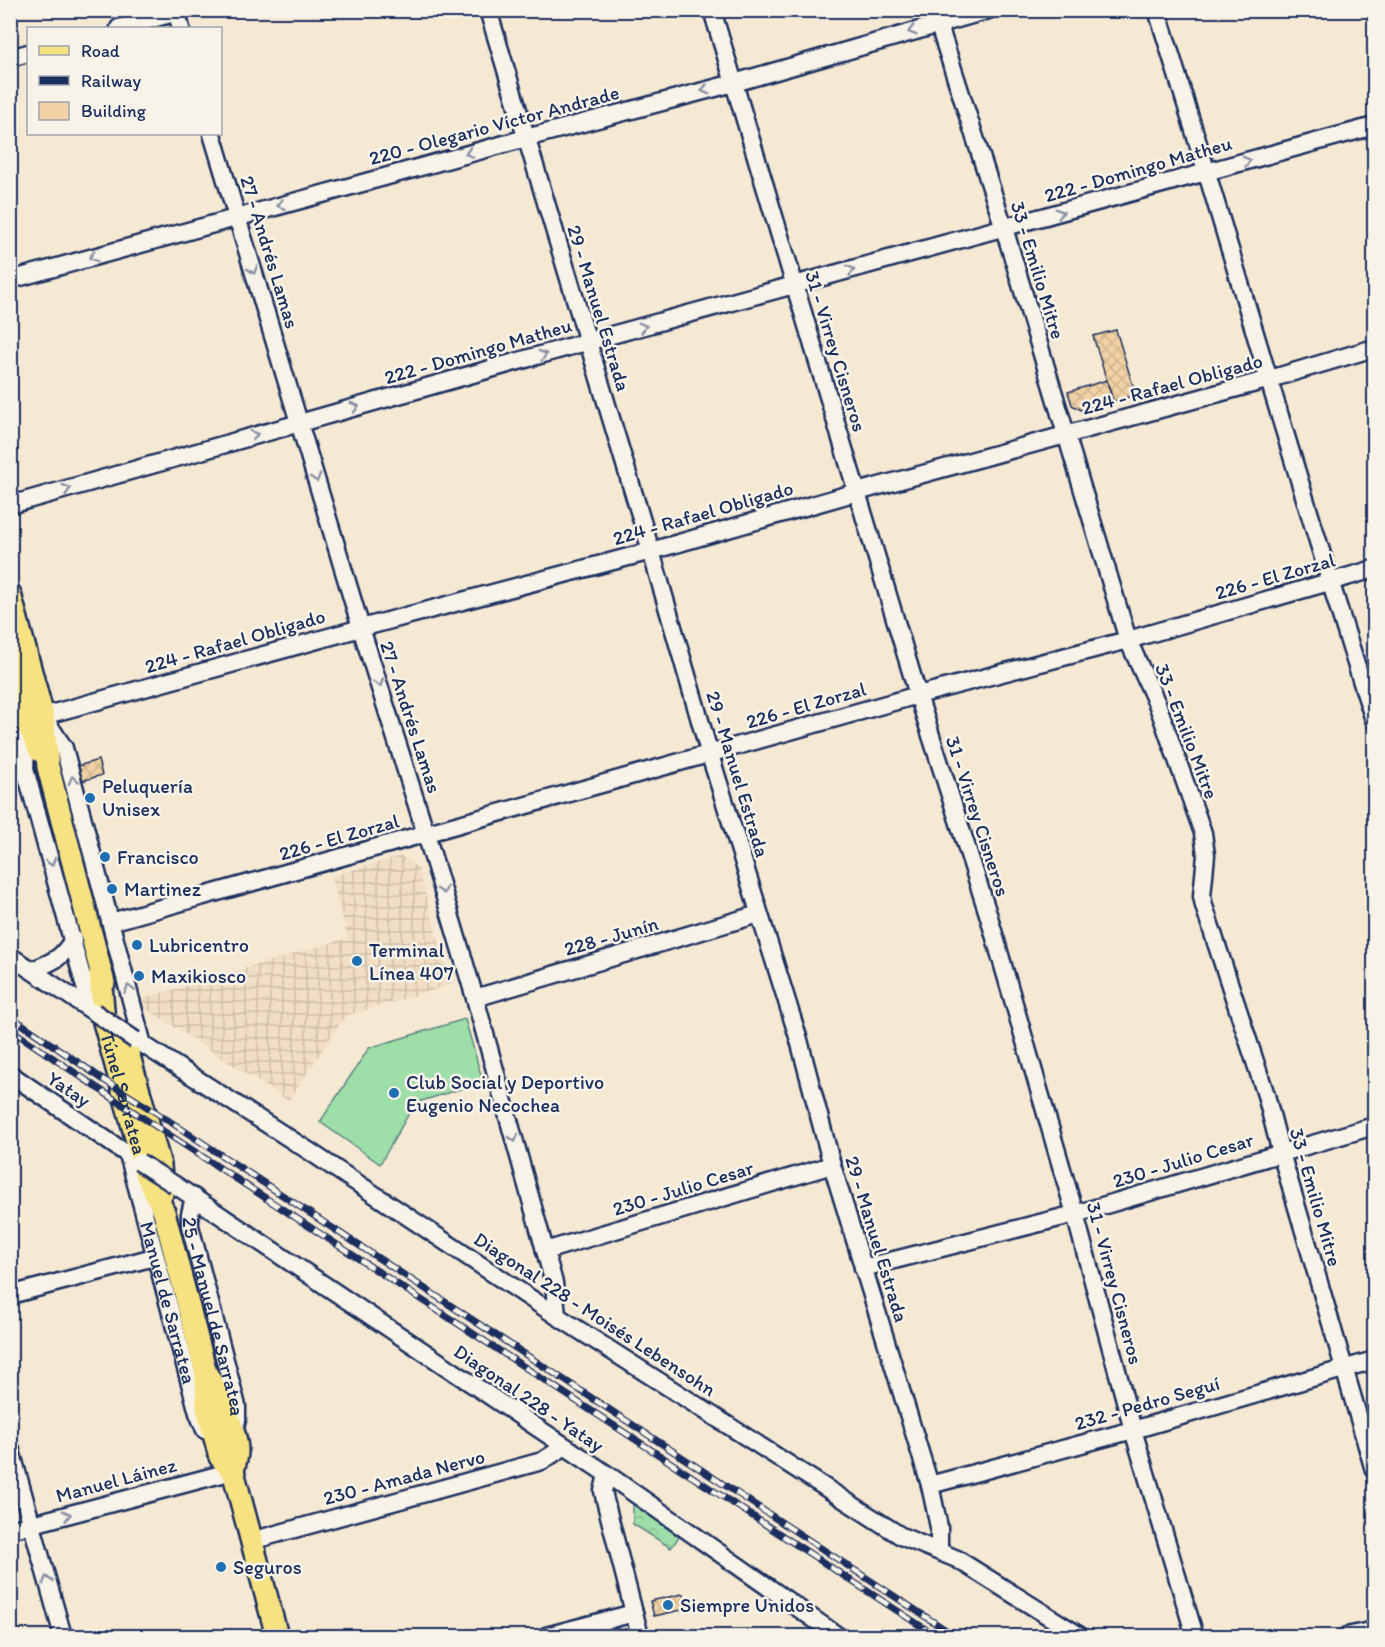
<svg xmlns="http://www.w3.org/2000/svg" width="1385" height="1647" font-family="Itim,sans-serif">
  <defs>
    <pattern id="industrial-grid" width="8" height="8" patternUnits="userSpaceOnUse" patternTransform="scale(1.5)"><rect width="8" height="8" fill="#f1dec4"/><path d="M0 4h8M4 0v8" fill="none" stroke="#cebfab"/></pattern>
    <pattern id="park-crowns" width="20" height="18" patternUnits="userSpaceOnUse" patternTransform="scale(1.5)"><rect width="20" height="18" fill="#9edea8"/><path d="M2 6a3 3 0 1 1 6 0M12 15a3 3 0 1 1 6 0" fill="none" stroke="#88bf93"/></pattern>
    <pattern id="building-cross-hatch" width="8" height="8" patternUnits="userSpaceOnUse" patternTransform="scale(1.5)"><rect width="8" height="8" fill="#f2d2a4"/><path d="M0 0l8 8M0 8l8-8" fill="none" stroke="#cfb590"/></pattern>
  </defs>
  <rect width="100%" height="100%" fill="#f6e9d4"/>
  <filter id="ink" filterUnits="userSpaceOnUse"><feTurbulence type="fractalNoise" baseFrequency=".0167" numOctaves="2"/><feDisplacementMap in="SourceGraphic" scale="12" xChannelSelector="R" yChannelSelector="G"/><feConvolveMatrix kernelMatrix="1 2 1 2 8 2 1 2 1" color-interpolation-filters="sRGB"/></filter>
  <g filter="url(#ink)">
    <path fill="url(#industrial-grid)" d="M401,856L418,868L451,985L345,1016L288,1101L144,1007L141,999L348,938L331,876Z"/>
    <path fill="#9edea8" stroke="#5c8683" stroke-width="1.5" d="M465,1019L483,1082L415,1103L380,1164L320,1122L369,1048Z"/>
    <path fill="url(#park-crowns)" stroke="#5c8683" stroke-width="1.5" d="M633,1502L681,1534L671,1548L633,1524Z"/>
    <path fill="url(#building-cross-hatch)" stroke="#1b2f5e" stroke-width="1.5" d="M1116,330L1136,395L1113,401L1093,336Z
      M1107,380L1113,401L1081,410L1072,405L1068,392Z
      M98,760L102,775L82,781L78,766Z
      M13,770L18,787L10,789V771Z
      M683,1594L686,1609L654,1616L650,1601Z"/>
    <g fill="none" stroke-linecap="round" stroke-linejoin="round">
      <g stroke="#1b2f5e" stroke-width="21">
        <g id="minor">
          <path d="M176,10L181,28"/>
          <path d="M488,10L651,551L710,755L799,1040L832,1165L930,1485L939,1527V1551"/>
          <path d="M712,10L918,695L989,917L1075,1214L1133,1430L1195,1636"/>
          <path d="M934,10L1004,228L1128,640L1158,706L1203,833L1206,855L1202,896L1204,906L1266,1095L1281,1153L1374,1470"/>
          <path d="M1157,10C1231,247 1298,485 1374,720"/>
          <path d="M119,28L185,10"/>
          <path d="M10,58L28,53"/>
          <path d="M212,134L361,628L426,834L475,998L554,1283L557,1316"/>
          <path d="M10,280L526,138L734,83L989,10"/>
          <path d="M10,505L586,342L1374,126"/>
          <path d="M27,724L25,769L91,1009"/>
          <path d="M111,922L918,695L1128,640L1374,569"/>
          <path d="M10,956L94,1012"/>
          <path d="M32,970C52,962 62,959 73,939"/>
          <path d="M475,998L759,914"/>
          <path d="M136,1040L309,1151L557,1316L901,1536L957,1559L1080,1636"/>
          <path d="M143,1045L64,748L43,716L361,628L651,551L857,492L1270,379L1374,348"/>
          <path d="M10,1074L136,1160"/>
          <path id="s1" d="M128,1154L198,1413L205,1430"/>
          <path d="M175,1185L611,1477L838,1636"/>
          <path id="s2" d="M194,1197L190,1214V1226L237,1406V1420L234,1432"/>
          <path d="M545,1251L832,1165"/>
          <path d="M863,1268L1075,1214L1374,1126"/>
          <path d="M10,1295L154,1257"/>
          <path d="M10,1447L63,1636"/>
          <path d="M607,1475L603,1491L605,1500L640,1636"/>
          <path d="M930,1485L1133,1430L1374,1360"/>
          <path d="M10,1530L233,1471"/>
          <path d="M251,1541L542,1461L564,1447"/>
          <path d="M546,1636L634,1613"/>
          <path d="M1347,1636L1374,1630"/>
        </g>
      </g>
      <g stroke="#1b2f5e" stroke-width="26">
        <g id="major">
          <path d="M10,594L43,716L48,767L104,983"/>
          <path d="M10,658L27,723L40,751"/>
          <path id="s3" d="M100,972L104,1022L146,1174L164,1212L206,1373L207,1408L220,1457L233,1471L277,1636"/>
          <path d="M123,1035L160,1165L162,1194"/>
          <path d="M208,1376C218,1394 238,1431 237,1452C237,1458 234,1465 233,1471"/>
        </g>
      </g>
      <use href="#minor" stroke="#f7f3e8" stroke-width="16"/>
      <use href="#major" stroke="#f7e281" stroke-width="21"/>
      <g stroke="#1b2f5e" stroke-width="7">
        <path id="rail" d="M10,1016L104,1080L160,1115L955,1636
          M10,1029L108,1095L936,1636"/>
      </g>
      <use href="#rail" stroke="#f7f3e8" stroke-width="4.5" stroke-dasharray="14" stroke-linecap="butt"/>
      <g stroke="#1b2f5e" stroke-width="21" stroke-linecap="butt">
        <path id="minor-bridge" d="M94,1012L135,1040
          M139,1162L175,1185"/>
      </g>
      <use href="#minor-bridge" stroke="#f7f3e8" stroke-width="16"/>
    </g>
    <defs><path id="oneway-chevron" d="M-2-3.5L2.5 0L-2 3.5" fill="none" stroke-width="1.6" stroke-linecap="round" stroke-linejoin="round" transform="scale(1.5)"/></defs>
    <g stroke="#8991a3">
      <use href="#oneway-chevron" transform="translate(912 31) rotate(164)"/>
      <use href="#oneway-chevron" transform="translate(705 90) rotate(165)"/>
      <use href="#oneway-chevron" transform="translate(469 153) rotate(165)"/>
      <use href="#oneway-chevron" transform="translate(1247 161) rotate(-15)"/>
      <use href="#oneway-chevron" transform="translate(281 205) rotate(165)"/>
      <use href="#oneway-chevron" transform="translate(1060 213) rotate(-16)"/>
      <use href="#oneway-chevron" transform="translate(93 257) rotate(164)"/>
      <use href="#oneway-chevron" transform="translate(253 270) rotate(73)"/>
      <use href="#oneway-chevron" transform="translate(851 270) rotate(-15)"/>
      <use href="#oneway-chevron" transform="translate(643 327) rotate(-15)"/>
      <use href="#oneway-chevron" transform="translate(543 355) rotate(-16)"/>
      <use href="#oneway-chevron" transform="translate(355 407) rotate(-16)"/>
      <use href="#oneway-chevron" transform="translate(254 435) rotate(-16)"/>
      <use href="#oneway-chevron" transform="translate(316 478) rotate(73)"/>
      <use href="#oneway-chevron" transform="translate(67 489) rotate(-16)"/>
      <use href="#oneway-chevron" transform="translate(379 683) rotate(72)"/>
      <use href="#oneway-chevron" transform="translate(73 780) rotate(-105)"/>
      <use href="#oneway-chevron" transform="translate(51 862) rotate(74)"/>
      <use href="#oneway-chevron" transform="translate(443 890) rotate(73)"/>
      <use href="#oneway-chevron" transform="translate(129 989) rotate(-104)"/>
      <use href="#oneway-chevron" transform="translate(514 1138) rotate(75)"/>
      <use href="#oneway-chevron" transform="translate(67 1515) rotate(-15)"/>
      <use href="#oneway-chevron" transform="translate(47 1580) rotate(-106)"/>
    </g>
  </g>
  <g fill="#1f6fb2" stroke="#f7f3e8" stroke-width="2">
    <circle cx="90" cy="798" r="6"/>
    <circle cx="105" cy="857" r="6"/>
    <circle cx="112" cy="889" r="6"/>
    <circle cx="137" cy="945" r="6"/>
    <circle cx="357" cy="961" r="6"/>
    <circle cx="139" cy="976" r="6"/>
    <circle cx="394" cy="1093" r="6"/>
    <circle cx="221" cy="1567" r="6"/>
    <circle cx="668" cy="1605" r="6"/>
  </g>
  <g text-anchor="middle" stroke-width="5" stroke-linejoin="round" paint-order="stroke">
    <g font-size="20" fill="#1b2f5e" stroke="#f7f3e8">
      <text transform="translate(494 125) rotate(-15)" y="7">220 - Olegario Víctor Andrade</text>
      <text transform="translate(1138 169) rotate(-16)" y="7">222 - Domingo Matheu</text>
      <text transform="translate(270 252) rotate(73)" y="7">27 - Andrés Lamas</text>
      <text transform="translate(1038 270) rotate(73)" y="7">33 - Emilio Mitre</text>
      <text transform="translate(599 308) rotate(73)" y="7">29 - Manuel Estrada</text>
      <text transform="translate(478 351) rotate(-16)" y="7">222 - Domingo Matheu</text>
      <text transform="translate(836 351) rotate(73)" y="7">31 - Virrey Cisneros</text>
      <text transform="translate(1172 384) rotate(-15)" y="7">224 - Rafael Obligado</text>
      <text transform="translate(703 513) rotate(-16)" y="7">224 - Rafael Obligado</text>
      <text transform="translate(1275 576) rotate(-16)" y="7">226 - El Zorzal</text>
      <text transform="translate(235 641) rotate(-16)" y="7">224 - Rafael Obligado</text>
      <text transform="translate(806 705) rotate(-16)" y="7">226 - El Zorzal</text>
      <text transform="translate(411 717) rotate(72)" y="7">27 - Andrés Lamas</text>
      <text transform="translate(1187 731) rotate(69)" y="7">33 - Emilio Mitre</text>
      <text transform="translate(738 774) rotate(73)" y="7">29 - Manuel Estrada</text>
      <text transform="translate(978 816) rotate(72)" y="7">31 - Virrey Cisneros</text>
      <text transform="translate(339 837) rotate(-16)" y="7">226 - El Zorzal</text>
      <text transform="translate(611 936) rotate(-16)" y="7">228 - Junín</text>
      <text transform="translate(69 1089) rotate(34)" y="7">Yatay</text>
      <text dy="7" stroke="none"><textPath href="#s3" startOffset="124">Túnel Sarratea</textPath></text>
      <text transform="translate(1183 1160) rotate(-17)" y="7">230 - Julio Cesar</text>
      <text transform="translate(683 1188) rotate(-17)" y="7">230 - Julio Cesar</text>
      <text transform="translate(1316 1197) rotate(74)" y="7">33 - Emilio Mitre</text>
      <text transform="translate(877 1239) rotate(73)" y="7">29 - Manuel Estrada</text>
      <text transform="translate(1115 1283) rotate(75)" y="7">31 - Virrey Cisneros</text>
      <text dy="7" stroke="none"><textPath href="#s1" startOffset="154">Manuel de Sarratea</textPath></text>
      <text transform="translate(595 1314) rotate(33)" y="7">Diagonal 228 - Moisés Lebensohn</text>
      <text dy="7" stroke="none"><textPath href="#s2" startOffset="123">25 - Manuel de Sarratea</textPath></text>
      <text transform="translate(529 1398) rotate(34)" y="7">Diagonal 228 - Yatay</text>
      <text transform="translate(1147 1403) rotate(-16)" y="7">232 - Pedro Seguí</text>
      <text transform="translate(404 1477) rotate(-15)" y="7">230 - Amada Nervo</text>
      <text transform="translate(116 1480) rotate(-15)" y="7">Manuel Láinez</text>
    </g>
    <g font-size="20" fill="#1b2f5e" stroke="#f7f3e8" text-anchor="start">
      <text x="102" y="793">Peluquería<tspan x="102" dy="23">Unisex</tspan></text>
      <text x="117" y="864">Francisco</text>
      <text x="124" y="896">Martinez</text>
      <text x="149" y="952">Lubricentro</text>
      <text x="369" y="957">Terminal<tspan x="369" dy="23">Línea 407</tspan></text>
      <text x="151" y="983">Maxikiosco</text>
      <text x="406" y="1089">Club Social y Deportivo<tspan x="406" dy="23">Eugenio Necochea</tspan></text>
      <text x="233" y="1574">Seguros</text>
      <text x="680" y="1612">Siempre Unidos</text>
    </g>
  </g>
  <rect width="1385" height="1647" fill="none" stroke="#f7f3e8" stroke-width="36"/>
  <rect x="18" y="18" width="1349" height="1611" fill="none" stroke="#1b2f5e" stroke-width="2" filter="url(#ink)"/>
  <rect x="27" y="27" width="195" height="108" fill="#f7f3e8" stroke="#9fa5b1" stroke-width="1.5"/>
  <rect x="39" y="46" width="30" height="9" fill="#f7e281" stroke="#9fa5b1" stroke-width="1.5"/>
  <text x="81" y="57" font-size="18" fill="#1b2f5e">Road</text>
  <rect x="39" y="76" width="30" height="9" fill="#1b2f5e" stroke="#9fa5b1" stroke-width="1.5"/>
  <text x="81" y="87" font-size="18" fill="#1b2f5e">Railway</text>
  <rect x="39" y="102" width="30" height="18" fill="#f2d2a4" stroke="#9fa5b1" stroke-width="1.5"/>
  <text x="81" y="117" font-size="18" fill="#1b2f5e">Building</text>
</svg>
